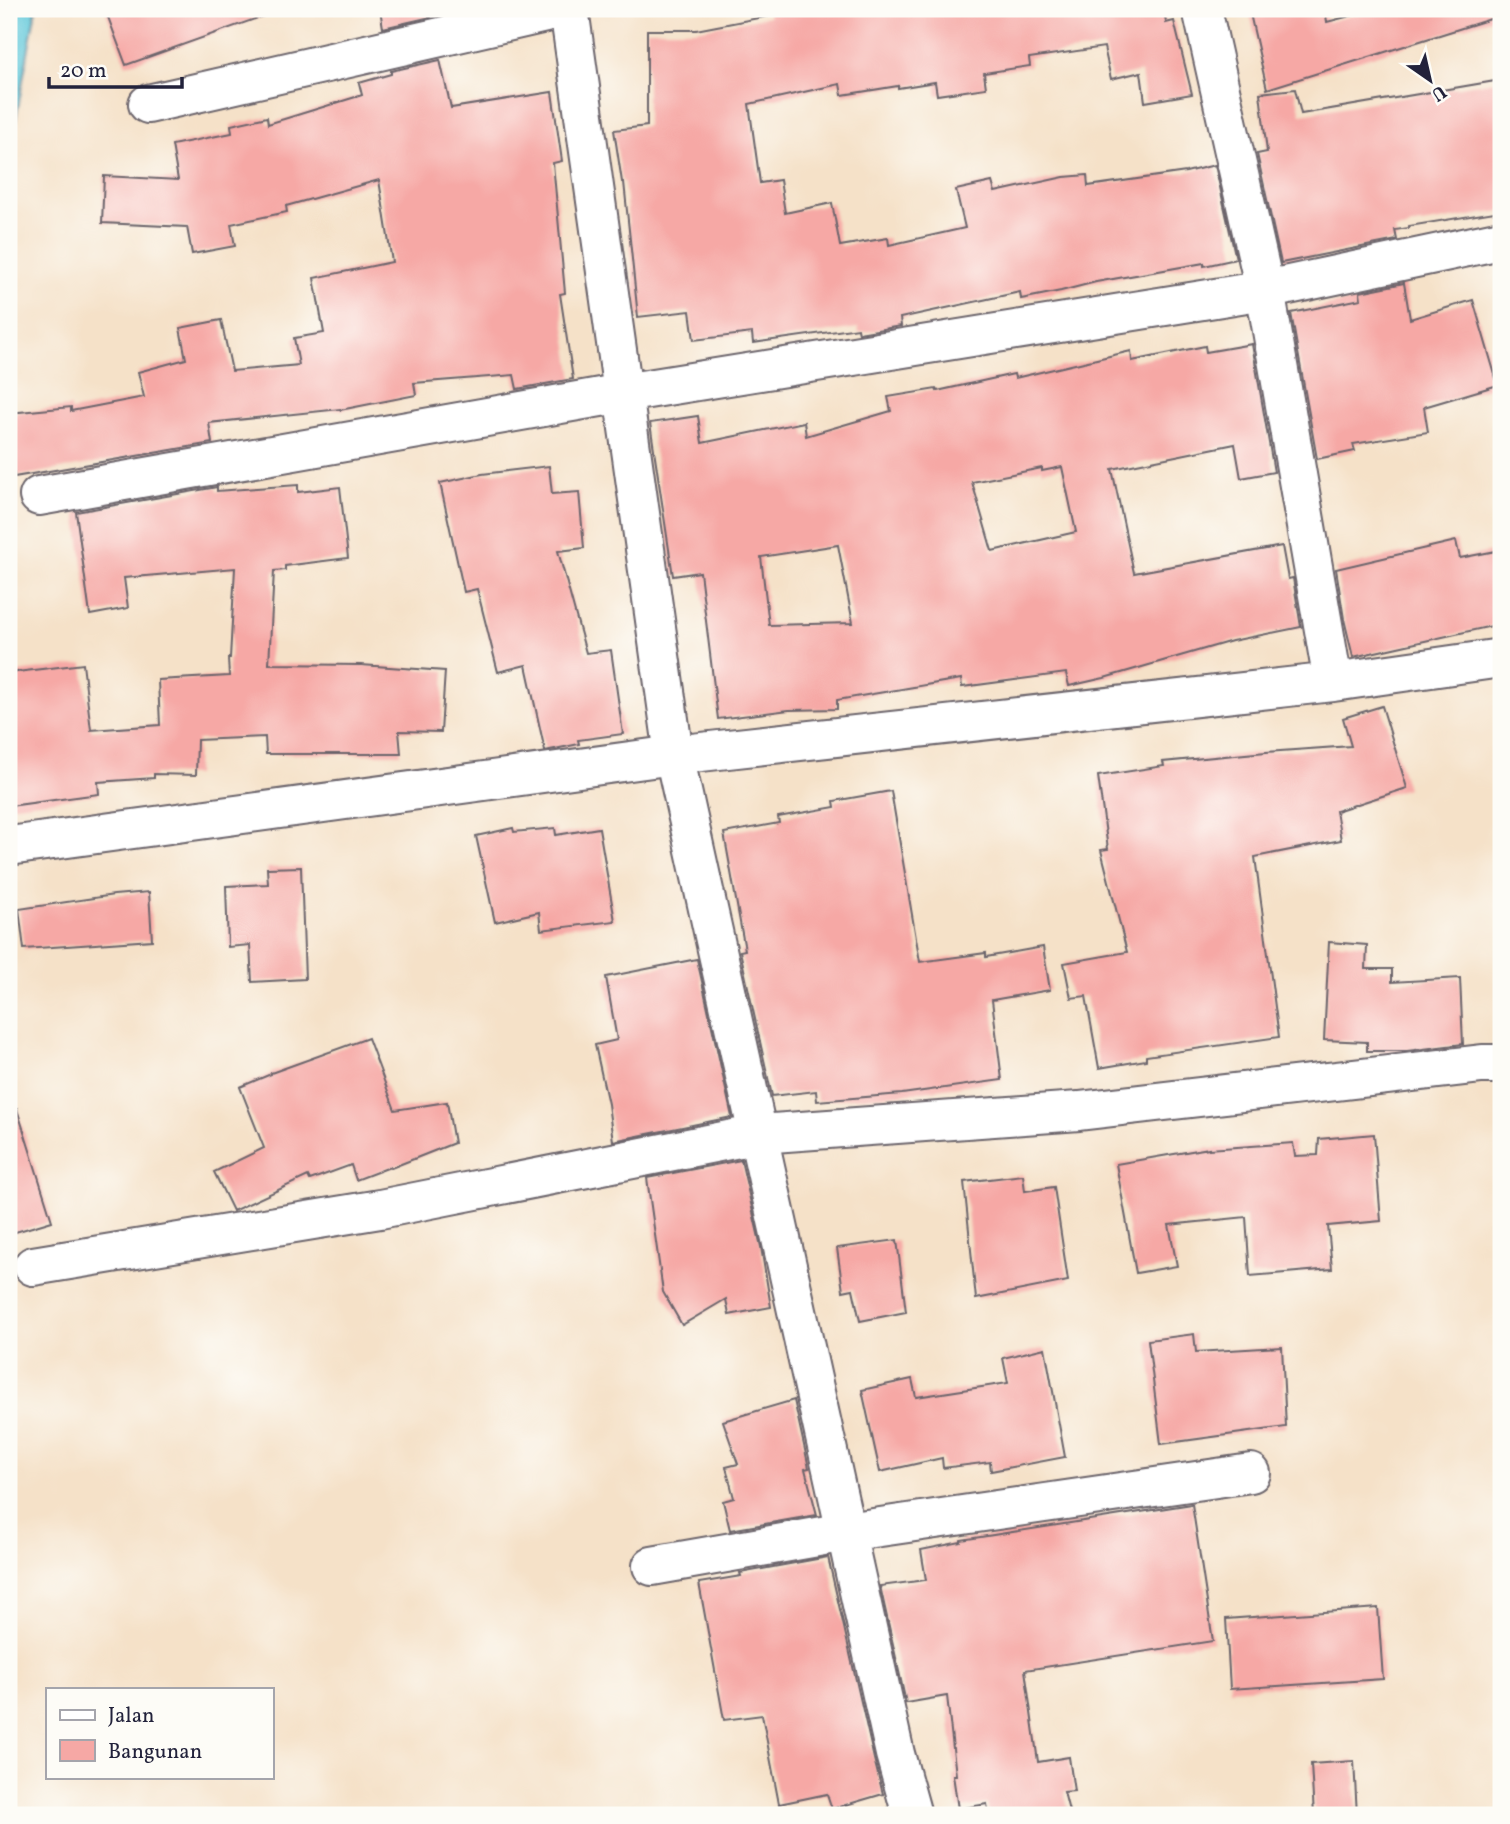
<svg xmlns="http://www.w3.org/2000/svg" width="1510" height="1824" font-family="Vollkorn,serif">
  <rect width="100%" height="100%" fill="#fdfcf7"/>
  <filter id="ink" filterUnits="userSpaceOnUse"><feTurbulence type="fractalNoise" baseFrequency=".0143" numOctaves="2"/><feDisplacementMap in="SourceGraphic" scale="14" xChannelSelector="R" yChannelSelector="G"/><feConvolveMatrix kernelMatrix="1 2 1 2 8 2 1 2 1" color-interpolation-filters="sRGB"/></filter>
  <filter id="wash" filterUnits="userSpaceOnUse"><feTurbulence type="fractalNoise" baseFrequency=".00686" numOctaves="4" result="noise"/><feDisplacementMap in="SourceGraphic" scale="28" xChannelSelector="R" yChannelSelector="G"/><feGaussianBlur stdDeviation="1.57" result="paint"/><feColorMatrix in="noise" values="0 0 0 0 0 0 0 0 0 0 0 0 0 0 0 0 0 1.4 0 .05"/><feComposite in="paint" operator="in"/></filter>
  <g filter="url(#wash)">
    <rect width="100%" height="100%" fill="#f5e1c8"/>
    <path fill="#5fc8da" stroke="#40758a" stroke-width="2" d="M9,9H36L9,156Z"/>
    <g id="blocks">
      <path fill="#f6a8a5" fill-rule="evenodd" d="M105,9H268L269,14L126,65Z
        M380,9H429L431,17L383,28Z
        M767,9H1164L1166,23L1174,21L1192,94L1145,102L1141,72L1111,79L1104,47L1029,58L1030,66L984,73L986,88L937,95L935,82L898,88V86L842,95L840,84L749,104L760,183L780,180L785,213L832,203L840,246L888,238L889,245L965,228L956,190L992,182L995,192L1064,177L1087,175L1088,186L1186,172L1215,165L1236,259L1204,266V263L1096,282L1061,291L1021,299L1020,292L900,318L901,326L859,333L858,328L753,343L752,333L694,340L690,311L638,317L624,182H622L614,130L647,126V30H696L769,16Z
        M1249,9H1325L1327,22L1377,9H1495L1497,17L1267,89Z
        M440,60L451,108L552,92L562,161L553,163L565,293L560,294L573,379L517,389L514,375L414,383L416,395L340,410V409L209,423L212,443L14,477L9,445V413L71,407V411L144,397L138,372L186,359L180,328L221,320L232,371L299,365L294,338L324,333L314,278L392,262L379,180L286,206L287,212L231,224L235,246L192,254L187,227L102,223L104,176L178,180L172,145L232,133L231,125L267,117L268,124L362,95L359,83L391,74V71Z
        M1501,80V211L1409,226V228L1395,230L1397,240L1281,263L1257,154L1267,152L1260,93L1295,89L1301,114Z
        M1404,283L1410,319L1473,300L1498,385L1424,407L1428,432L1353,444L1355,451L1317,459L1291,313L1361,299L1360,292Z
        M1252,344L1274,472L1241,478L1235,444L1112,469L1134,573L1282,546L1288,579L1293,578L1301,627L1232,641L1104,678L1069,686L1066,673L962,687L961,679L837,700V709L789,710L718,719L700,572L673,576L650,423L698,416L702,443L804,422L806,436L891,411L888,397L936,389L937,391L1014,374L1015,378L1131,351L1132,361L1205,346L1206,352ZM1062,467L1076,532L992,551L972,482L1042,468V471ZM838,545L853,623L769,625L761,557Z
        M549,466L552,494L579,492L584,548L558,551L586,653L611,650L623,734L578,740L579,744L545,751L526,665L498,672L477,589L464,592L440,483L482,474Z
        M298,485V492L340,487L348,558L285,566V570L274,571L269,664L361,665L445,671L441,732L399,731L401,754H266L265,737L197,740L196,775L154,774V778L98,782L99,794L9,806V673L83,664L91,730L160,725L158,680L229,676L228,658H230L235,568L124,578L128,608L90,615L76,512L217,487V491Z
        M1456,541L1460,558L1501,550V624L1353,657L1344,619L1336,569Z
        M1382,706L1407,788L1336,811L1341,840L1255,857L1279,1037L1146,1056V1060L1099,1068L1086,996L1071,998L1064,963L1127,952L1101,850L1108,849L1098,776L1164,766L1163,762L1266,752L1351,746L1343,718Z
        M891,791L920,962L986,953V957L1043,947L1050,990L992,1000L1002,1080L902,1094L817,1101L816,1091L772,1096L740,951L745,950L724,833L779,823L778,817L835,807L834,801Z
        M513,828L514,832L555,828L556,835L599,828L615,921L541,930L539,912L495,922L476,836Z
        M301,867L305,979L252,982L250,945L228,947L226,886L268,884L267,868Z
        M149,892L152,940L24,949L19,909L114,895Z
        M1329,942L1367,945L1366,969H1392V982L1460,978L1463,1044L1407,1051H1367V1042L1324,1040Z
        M697,959L732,1117L613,1141L608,1104L595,1045L617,1040L606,977Z
        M368,1038L395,1110L447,1102L454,1143L391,1168L390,1167L356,1180L351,1165L310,1180L308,1176L233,1211L214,1172L264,1148L240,1087L271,1074V1073Z
        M17,1109L52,1221L9,1234V1110Z
        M1374,1134L1381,1221L1328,1226L1332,1269L1250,1276L1246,1217L1169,1225L1177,1266L1136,1273L1116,1164L1209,1148V1149L1293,1143L1295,1156L1318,1155L1319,1139Z
        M741,1160L761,1247L771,1307L729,1315L726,1299L682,1325L663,1292L647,1178Z
        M1023,1175L1025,1191L1054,1187L1068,1281L976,1299L964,1182Z
        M897,1240L906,1312L860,1321L853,1289L843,1291L837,1248Z
        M1194,1334L1196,1352L1282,1347L1286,1427L1161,1444L1148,1340Z
        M1045,1348L1065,1457L991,1471L990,1462L943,1468L942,1458L880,1472L862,1390L912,1379L916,1397L1008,1383L1003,1358Z
        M794,1400L809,1468L805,1469L817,1515L730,1530L723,1501L734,1498L726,1467L738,1464L723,1421Z
        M1192,1504L1213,1641L1025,1670L1038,1762L1069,1757L1074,1791L1064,1792L1070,1815H989L987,1804L958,1809L953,1775H956L947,1696L906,1703L880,1586L926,1580L921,1550L961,1542V1540Z
        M828,1557L874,1759L883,1794L832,1809L827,1794L779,1804L762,1715L724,1720L699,1583L741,1576L740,1573Z
        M1378,1608L1383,1679L1230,1689L1226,1619Z
        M1354,1761L1357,1815H1314L1311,1764Z"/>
    </g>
  </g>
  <g filter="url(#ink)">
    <use href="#blocks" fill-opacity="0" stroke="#6c656c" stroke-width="2"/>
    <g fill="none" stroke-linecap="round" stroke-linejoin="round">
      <g stroke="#6c656c" stroke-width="42">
        <path id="minor" d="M569,9L674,755L895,1754L912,1815
          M148,104L563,9
          M39,496L623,393L1265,290L1501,240
          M1333,682L1501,658
          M9,846L674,755L1333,682L1265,290L1202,9
          M33,1266L380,1209L759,1134L1079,1111L1482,1064H1501
          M652,1566L846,1532L1251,1473"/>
      </g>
      <use href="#minor" stroke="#fff" stroke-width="38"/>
    </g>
  </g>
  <rect width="1510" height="1824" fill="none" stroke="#fdfcf7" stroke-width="35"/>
  <rect x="46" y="1688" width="228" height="91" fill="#fdfcf7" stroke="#a5a5ac" stroke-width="2"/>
  <rect x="60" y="1710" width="35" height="10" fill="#ffffff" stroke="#a5a5ac" stroke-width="2"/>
  <text x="108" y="1722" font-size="21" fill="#22223b">Jalan</text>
  <rect x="60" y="1740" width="35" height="21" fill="#f6a8a5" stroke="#a5a5ac" stroke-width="2"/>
  <text x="108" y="1758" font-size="21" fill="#22223b">Bangunan</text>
  <g transform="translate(1430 80) rotate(146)" stroke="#fdfcf7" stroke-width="5" paint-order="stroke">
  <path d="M0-5L12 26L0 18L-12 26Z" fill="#22223b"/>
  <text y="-10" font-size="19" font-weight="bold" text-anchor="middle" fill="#22223b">U</text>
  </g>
  <path d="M49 77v10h133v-10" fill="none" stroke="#22223b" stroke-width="3.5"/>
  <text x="60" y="77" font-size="21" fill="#22223b" stroke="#fdfcf7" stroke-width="5" paint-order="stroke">20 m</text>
</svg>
